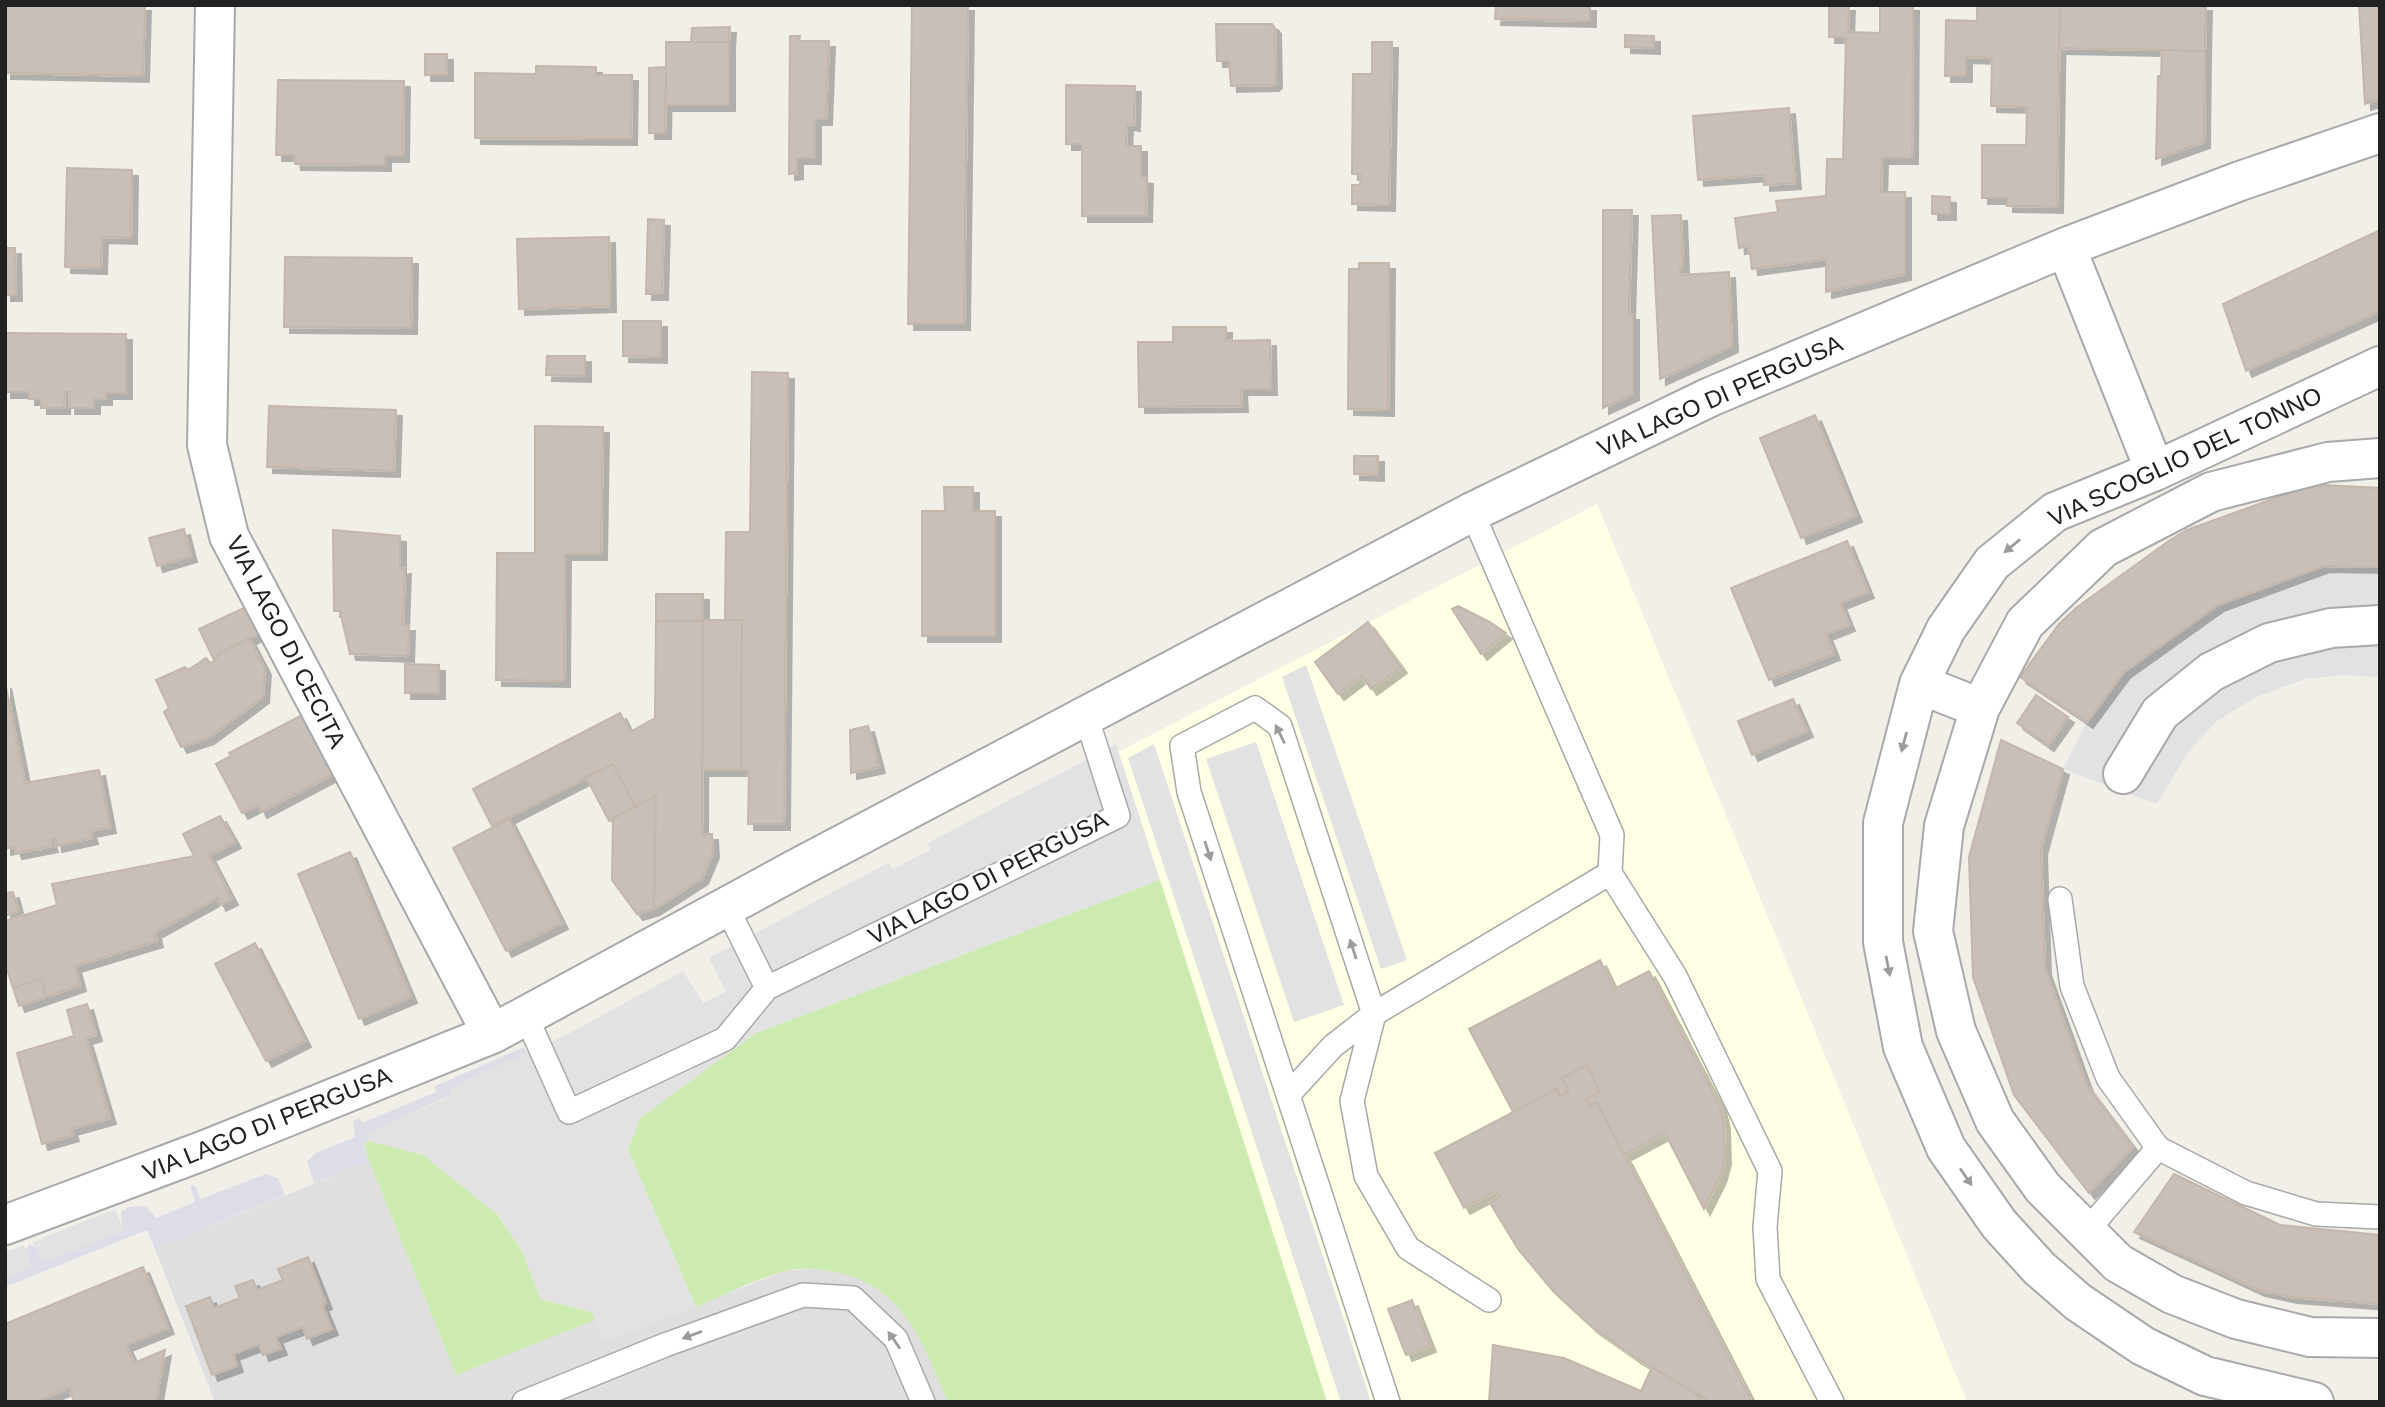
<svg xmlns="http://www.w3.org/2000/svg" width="2385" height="1407" font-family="Arial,sans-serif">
  <defs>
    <filter id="shadow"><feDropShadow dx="6" dy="6" stdDeviation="0" flood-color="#0004"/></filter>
  </defs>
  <rect width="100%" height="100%" fill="#f2efe9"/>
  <path fill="#e0dfdf" d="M369,1161L456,1375L595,1320L604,1342L787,1270L822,1269L862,1278L897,1303L918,1333L948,1402H215L155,1249Z"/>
  <path fill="#ffffe5" d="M1597,504L1792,975L1967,1402H1327L1118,752Z"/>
  <path fill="#cdebb0" d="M1160,880L1327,1402H948C923,1346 906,1288 839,1273C823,1269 803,1267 786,1271C756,1278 725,1295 696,1307L628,1150L640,1118L756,1033Z
    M369,1141L423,1155L497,1214L523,1252L540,1299L592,1312L595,1320L456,1375L369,1161L364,1143Z"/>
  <path fill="#e2e2e2" d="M2324,566L2380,567V677L2343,675L2305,679L2256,697L2217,721L2188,752L2157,804L2063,769L2087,722L2124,672L2218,605Z
    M1306,665L1407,960L1381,969L1282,677Z
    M1256,742L1344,1005L1294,1022L1206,759Z
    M1116,744L1160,880L756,1033L640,1118L628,1150L696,1307L604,1342L592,1312L540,1299L523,1252L497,1214L423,1155L369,1141L366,1133L451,1096L449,1089L570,1033L683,971L703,1003L726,992L709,958L888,863L893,869L930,850L928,843Z
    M1154,744L1371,1402H1341L1128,758Z
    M115,1209L124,1231L42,1264L33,1242Z
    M24,1245L32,1267L5,1278V1252Z"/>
  <path fill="#dddde8" d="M524,1047L527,1053L449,1089L451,1095L367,1133L369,1141L364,1144L369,1161L314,1183L307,1161L316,1153L355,1137L353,1123L355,1120L360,1118L362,1123L436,1092L435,1086Z
    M266,1174L278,1178L285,1195L155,1249L147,1230L5,1287V1278L32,1267L26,1251L29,1244L35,1246L43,1263L123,1231L121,1212L128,1207L146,1206L156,1218L195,1202L190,1185L195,1186L201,1199Z"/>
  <path fill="#c7bfb8" stroke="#c4b6ab" stroke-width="2" filter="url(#shadow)" d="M5,5H145L143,76L5,73Z
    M912,5H968L964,324H908Z
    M1496,5H1590V21L1495,19Z
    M1829,5H1849L1848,32L1880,33V5H1913L1912,158H1882L1881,192H1905V274L1826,292V259L1752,269L1749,246L1739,248L1735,218L1778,212L1776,201L1826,196L1827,159H1843L1846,37H1829Z
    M1977,5H2060L2057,207L2007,206V198H1982V145H2026L2027,107L1991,106L1992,58L1966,57V76H1945L1946,20L1977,21Z
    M2060,5H2206L2205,51L2059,48Z
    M2359,5H2380V99L2365,104Z
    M1216,24H1272L1275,28L1276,82L1273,85L1231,86L1229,61H1217Z
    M730,27L729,42H691L692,28Z
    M1625,35L1654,36V48L1625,47Z
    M790,36H800L799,41H829L826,119H815V158H797V173L789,174Z
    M666,42H729V105H666Z
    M1372,42H1392L1389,205L1352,204V185H1360L1361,174H1352L1353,74H1372Z
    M2162,50L2205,51L2204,142L2156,159L2158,76H2161Z
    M425,54H447V75H425Z
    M536,66L596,67V75H632L631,139L475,138V73L536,74Z
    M666,67L665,133H649V68Z
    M278,80L404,81L403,156H385V165L295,164L294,155H276Z
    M1066,85L1135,86L1134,125L1127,124L1126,146H1141V177L1147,178L1146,216H1082V144H1066Z
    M1789,108L1795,183L1764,185V175L1698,180L1693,116Z
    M67,168L132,170L131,238L102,237L101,268L65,267Z
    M1932,196L1950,197V214H1932Z
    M1603,210H1632L1629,314H1633V394L1603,408Z
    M1681,215L1683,267L1680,268V275L1729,272L1732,346L1660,379L1652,216Z
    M648,219L664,220L662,294H646Z
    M2380,230V311L2246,371L2223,304Z
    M609,237L610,306L519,309L517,239Z
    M5,248H15L16,295H5Z
    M285,257L412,258L411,328L284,327Z
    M1359,263H1389L1388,410L1348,409L1349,269H1359Z
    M623,321H661V357L623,356Z
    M1173,327H1226V341L1270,340L1271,389H1241L1242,406L1139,407L1138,342H1173Z
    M5,333L126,334V393H106V399H94V408H69L70,392H65L64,408H41V399H29V392H5Z
    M547,356H585V376L546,375Z
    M752,372L788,373L784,824H748L749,770H741L742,620H725L726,532H750Z
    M269,406L396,410L394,471L267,467Z
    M1815,415L1856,516L1801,538L1760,438Z
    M535,426L603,427L601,554H565L564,681L496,680L497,553H535Z
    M1354,456H1378V475L1354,474Z
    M2324,485L2380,488V567L2324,566L2218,605L2124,672L2087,722L2020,677L2059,624L2076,608L2170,540L2187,530L2300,489Z
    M944,487H973V511H995V636H922V511H945Z
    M184,529L191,556L157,566L149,538Z
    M333,530L400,536V569L405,568L403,625H409L408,656L350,654L340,611H334Z
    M1847,541L1868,592L1840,603L1849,625L1826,634L1834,654L1769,680L1731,588Z
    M656,594H703V621H656Z
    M248,606L261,633L221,652L214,660L199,629Z
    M1458,606L1490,622L1506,633L1481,654L1452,609Z
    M703,620H742L741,770H702Z
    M656,621H703L702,834H712L713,852L702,878L654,909L656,796L635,807L613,764L492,826L473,789L620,713L630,732L655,718Z
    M1368,622L1401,667L1371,689L1362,676L1338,694L1315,662Z
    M249,638L265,669L263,697L208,738L181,747L164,712L169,708L156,680L185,667L188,670L206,658L211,664L221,652Z
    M405,664L439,665V693H405Z
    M5,682L25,783L99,770L110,827L90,831L92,838L56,846L55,838L50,840L52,846L16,853L14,847L5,849Z
    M2036,695L2068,717L2048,745L2017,723Z
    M1793,699L1807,731L1752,755L1738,721Z
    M304,714L335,773L261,812L258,805L242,813L216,764L231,756L229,753Z
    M868,726L879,767L851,773L850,730Z
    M2001,740L2063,769L2041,849L2045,969L2087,1086L2133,1147L2089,1193L2014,1095L1973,977L1969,857Z
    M613,764L635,807L609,821L586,777Z
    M656,796L654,909L637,914L612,880L613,818Z
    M220,816L235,842L209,855L232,899L220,905L217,898L155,932L157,941L75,966L80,985L46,997L41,979L13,988L5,963V921L57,905L52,884L194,856L183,834Z
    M509,819L562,923L506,951L453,848Z
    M350,852L411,997L359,1019L298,874Z
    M13,892L18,911L5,916V893Z
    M255,943L305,1041L266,1061L215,964Z
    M1600,960L1614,989L1649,971L1720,1106L1724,1123L1725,1159L1720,1177L1704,1209L1665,1133L1624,1155L1597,1102L1589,1106L1586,1099L1600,1091L1587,1065L1562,1078L1569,1092L1560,1096L1557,1089L1513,1112L1469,1029Z
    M41,979L46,997L19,1006L13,988Z
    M87,1004L96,1035L86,1038L110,1118L71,1129L73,1135L42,1144L17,1053L74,1036L67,1010Z
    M1587,1065L1600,1091L1586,1099L1589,1106L1597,1102L1752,1402H1710L1636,1358L1592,1327L1553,1291L1518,1249L1490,1203L1499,1197L1496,1191L1464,1208L1435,1153L1557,1089L1560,1096L1569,1092L1562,1078Z
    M2174,1174L2280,1225L2380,1235V1304L2291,1297L2259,1290L2134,1232Z
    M308,1257L326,1303L322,1305L332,1329L307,1339L303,1327L276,1337L281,1349L263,1355L259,1344L233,1354L237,1366L212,1375L186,1306L210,1297L214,1308L240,1298L235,1286L253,1280L257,1290L283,1280L278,1269Z
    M143,1267L168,1328L126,1345L134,1363L165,1350L156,1402H74L69,1388L35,1402H5V1324Z
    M1412,1300L1430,1346L1406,1355L1388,1309Z
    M1493,1345L1564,1358L1641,1391L1652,1367L1700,1396L1697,1402H1489Z"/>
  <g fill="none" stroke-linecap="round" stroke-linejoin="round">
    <g stroke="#a9a9a9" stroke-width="26">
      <path id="lane" d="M1472,512L1612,835L1610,873L1675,976L1770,1171L1765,1227L1768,1279L1832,1402
        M2060,899L2072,986L2108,1078L2158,1148L2246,1193L2316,1214L2380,1217
        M726,906L767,988
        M525,1014L569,1112L725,1039L767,988L1118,816L1086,716
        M1288,1095L1189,792L1182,746L1255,708L1280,726L1374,1014L1352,1101L1366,1176L1408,1248L1489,1300
        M2085,1233L2158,1148
        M524,1402L665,1345L803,1295L853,1298L896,1339L923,1402
        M1388,1402L1288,1095L1333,1046L1374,1014L1610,873"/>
    </g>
    <g stroke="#a9a9a9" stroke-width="42">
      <path id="street" d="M215,5L207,445L229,536L492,1034
        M2066,247L2155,471
        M2380,458L2328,462L2211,492L2103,548L2025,623L1980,708L1944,826L1933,931L1956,1031L1995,1121L2043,1188L2118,1263L2172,1294L2236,1319L2310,1337L2380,1338
        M1919,684L1980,708
        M2123,774L2160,713L2211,672L2269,643L2331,628L2380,625
        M5,1225L205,1150L492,1034L794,870L1472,512L1710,397L2066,247L2240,181L2380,133
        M2314,1402L2205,1376L2143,1346L2078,1302L2039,1268L1999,1224L1946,1148L1903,1047L1883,942V823L1919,684L1946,629L1992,563L2055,512L2155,471L2380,366"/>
    </g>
    <use href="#lane" stroke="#fff" stroke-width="23"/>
    <use href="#street" stroke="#fff" stroke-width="38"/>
  </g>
  <defs><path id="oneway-solid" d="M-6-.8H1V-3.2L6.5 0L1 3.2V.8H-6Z" transform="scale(1.75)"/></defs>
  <g fill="#9c9c9c">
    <use href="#oneway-solid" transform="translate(2012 546) rotate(141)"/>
    <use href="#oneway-solid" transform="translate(1280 734) rotate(-116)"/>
    <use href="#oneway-solid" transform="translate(1904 742) rotate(105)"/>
    <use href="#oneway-solid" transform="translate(1208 851) rotate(72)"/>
    <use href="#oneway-solid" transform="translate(1353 949) rotate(-108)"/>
    <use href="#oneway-solid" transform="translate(1888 966) rotate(79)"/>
    <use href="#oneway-solid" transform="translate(1966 1177) rotate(55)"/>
    <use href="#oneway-solid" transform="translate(692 1335) rotate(160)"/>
    <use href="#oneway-solid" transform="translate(894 1340) rotate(-125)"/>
  </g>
  <g text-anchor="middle" stroke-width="5" stroke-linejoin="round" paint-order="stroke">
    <g font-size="24" fill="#222" stroke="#fff">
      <text transform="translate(1720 396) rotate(-24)" y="8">VIA LAGO DI PERGUSA</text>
      <text transform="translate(2185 457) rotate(-25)" y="8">VIA SCOGLIO DEL TONNO</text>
      <text transform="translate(286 642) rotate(63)" y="8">VIA LAGO DI CECITA</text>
      <text transform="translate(988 878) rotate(-27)" y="8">VIA LAGO DI PERGUSA</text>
      <text transform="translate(267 1124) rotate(-22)" y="8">VIA LAGO DI PERGUSA</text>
    </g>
  </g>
  <rect width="2385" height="1407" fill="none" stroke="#222222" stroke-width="14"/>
</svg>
